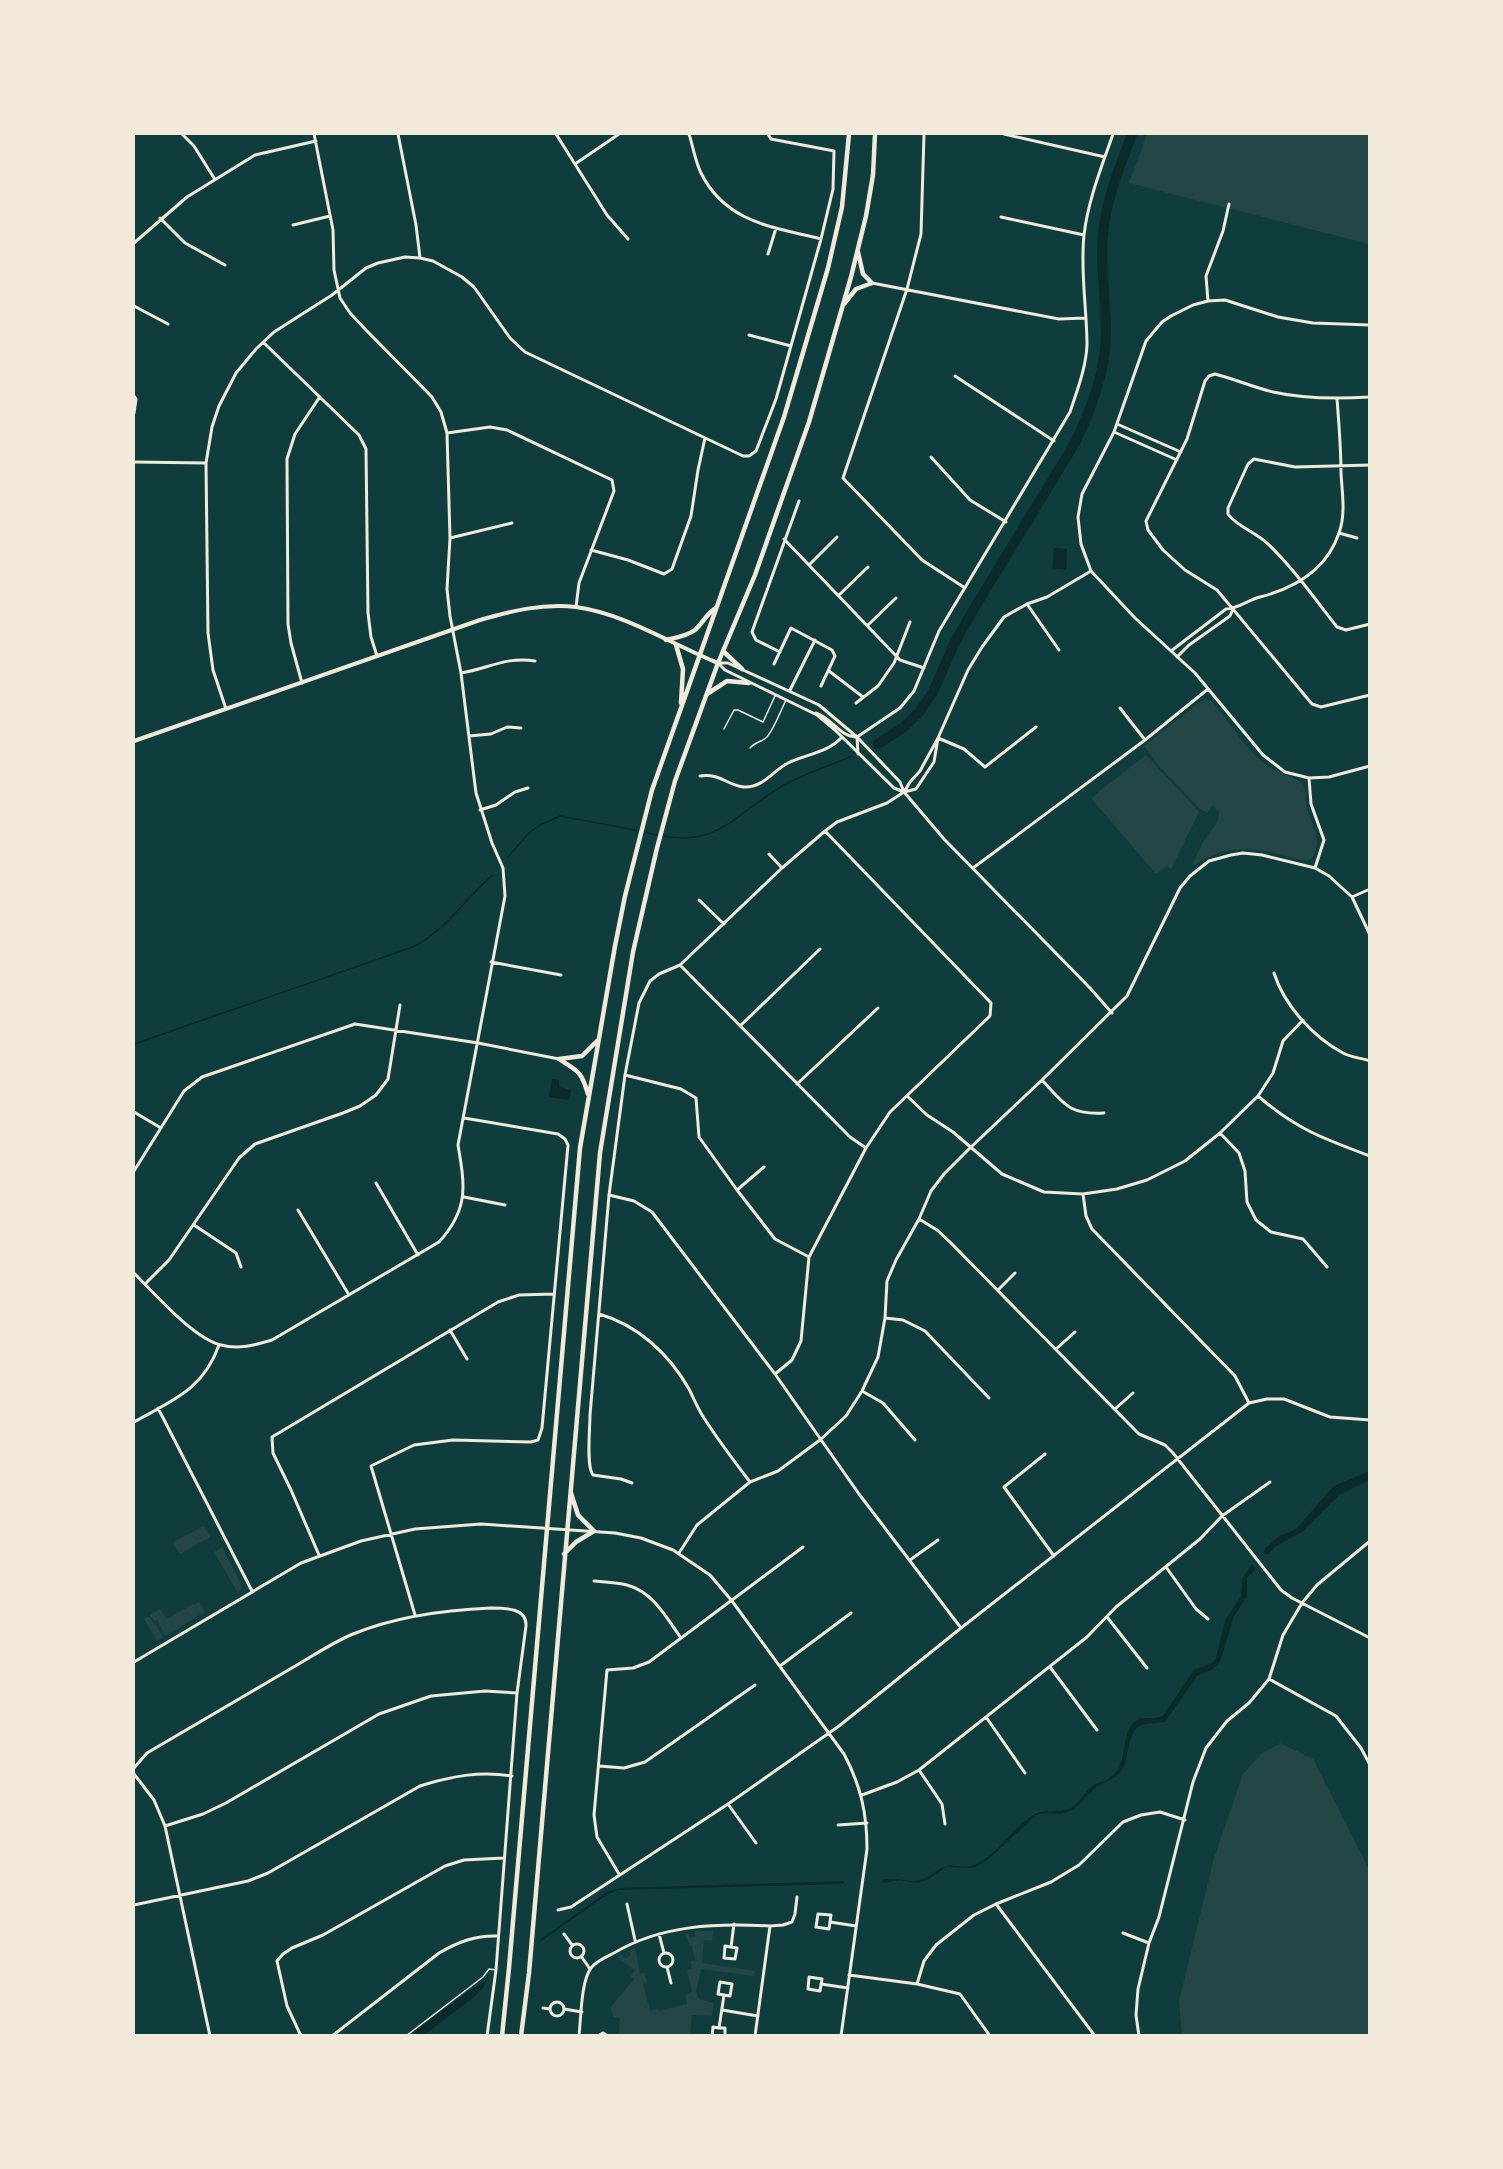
<svg xmlns="http://www.w3.org/2000/svg" width="1503" height="2169" font-family="'Libre Baskerville',serif">
  <rect width="100%" height="100%" fill="#0f3d3e"/>
  <path fill="#244646" d="M1147,134H1369V244L1129,183Z
    M1206,699L1213,702C1230,723 1246,751 1269,767C1280,774 1294,776 1303,784C1306,792 1305,800 1307,808C1311,827 1325,841 1311,859C1303,862 1293,858 1284,855C1251,847 1224,845 1195,865L1193,863L1203,842L1218,821L1219,812L1212,805L1208,813L1200,809L1158,765L1144,746L1201,701Z
    M1146,755L1199,812L1171,869L1167,866L1156,874L1091,798Z
    M204,1526L210,1537L180,1554L173,1542Z
    M222,1547L241,1584V1590L238,1593L214,1552Z
    M199,1602L205,1612L165,1636L157,1620L154,1621L150,1615L160,1609L167,1619L193,1604L194,1605Z
    M147,1617H150L155,1625H156L163,1637L157,1641L144,1619Z
    M1280,1743L1313,1759L1369,1869V2035H1182L1179,2001L1214,1858L1243,1774L1260,1755Z
    M695,1931H713L712,1941L704,1940L702,1963L755,1971L754,1976L701,1969L696,1992L699,1999L714,2003L712,2016L692,2015L690,2035H619L620,2018L613,2017L611,2007L634,1979L630,1977L635,1970L617,1957L622,1954L625,1959L631,1955L629,1951L635,1947L640,1974L644,1972L647,1983L643,1984L650,2011L658,2009L659,2011L687,2004L685,1995L692,1991L687,1970L692,1969L691,1961L695,1960L692,1946H690L685,1934L689,1933L690,1938L695,1937Z"/>
  <path fill="#0a2a2b" d="M1054,548L1067,549L1066,570L1052,568Z
    M552,1079L559,1080V1087L571,1090L569,1100L549,1097Z
    M1369,1471V1480L1339,1495L1303,1531L1275,1547L1269,1554H1263L1265,1549L1279,1536L1296,1529L1334,1486Z
    M1252,1564L1255,1569L1247,1578V1596L1234,1616L1220,1662L1211,1670L1197,1676L1165,1722L1145,1724L1136,1728C1127,1740 1129,1756 1123,1768C1117,1781 1102,1781 1093,1790C1084,1797 1080,1808 1068,1812C1058,1816 1047,1811 1036,1815L991,1857L974,1868L946,1867L929,1879L918,1883L899,1880L883,1883L882,1880C894,1877 902,1881 914,1881C927,1881 935,1869 947,1866C956,1864 965,1869 974,1865C996,1857 1012,1828 1033,1815C1044,1808 1057,1813 1068,1809C1078,1806 1083,1794 1091,1787C1097,1782 1105,1782 1111,1777C1130,1764 1119,1730 1137,1720C1145,1716 1155,1720 1163,1716L1194,1670L1212,1663L1216,1658L1225,1621L1241,1596L1242,1579Z
    M844,1881V1884L618,1890L608,1894L540,1942L541,1939L607,1892L619,1888Z
    M487,1980L483,1988L474,1997L424,2035H409L470,1990Z"/>
  <g fill="none" stroke-linecap="round" stroke-linejoin="round">
    <path stroke="#0a2a2b" stroke-width="1.5" d="M644,832C718,852 728,818 784,785C805,773 830,766 852,756
      M508,857L530,832L540,825L560,816L640,831
      M134,1044L413,947C443,933 467,897 493,875"/>
    <path stroke="#0a2a2b" stroke-width="10" d="M878,744L904,727L920,711L933,692L955,642L975,607L1075,443C1091,409 1106,371 1106,333C1106,298 1099,261 1104,226C1108,195 1121,163 1132,134"/>
    <path stroke="#f1e9da" stroke-width="1.5" d="M724,729L734,710H738L763,722L775,696
      M750,748C755,742 762,742 767,737C775,727 780,712 786,700
      M406,2036L483,1977L489,1969L496,1970"/>
    <path stroke="#f1e9da" stroke-width="3" d="M182,134L194,146L214,178
      M398,134L416,225L420,258
      M556,134L607,215L628,239
      M689,134C693,146 695,161 701,173C726,223 773,227 821,239
      M924,134L921,234L907,289L843,478L922,560L965,588
      M1004,134L1105,157
      M575,164L619,134
      M1001,217L1084,235
      M160,218L185,243L225,265
      M293,225L330,216
      M134,243L187,197L255,155L316,141
      M768,254L776,228
      M872,283L1059,319L1085,318
      M1208,301L1206,276L1223,231L1229,204
      M134,306L168,324
      M1370,325L1313,323L1278,317L1225,300L1208,301L1193,305L1171,316L1162,322L1146,341L1114,432L1082,494L1078,517L1081,544L1091,571L1135,618L1195,673L1263,755L1285,772L1309,778L1329,777L1370,766
      M749,335L791,346
      M263,342L359,435L366,449L368,613L371,637L377,656
      M955,376L1054,441
      M134,396L136,399L134,413
      M1370,397C1337,399 1304,399 1273,392C1253,387 1234,379 1215,374L1209,376L1205,381L1187,439L1146,521L1148,530L1163,550L1185,570L1217,590L1312,704L1321,707L1370,695
      M1117,424L1181,452
      M1114,432L1177,460
      M447,433L490,427L507,430L612,480L614,491L579,583L576,607
      M931,457L970,500L1006,522
      M134,462L206,463
      M1370,465L1295,467L1254,459L1248,464L1228,508V514C1236,526 1257,533 1268,544C1294,569 1315,599 1337,627L1346,630L1370,624
      M1339,533L1357,538
      M450,538L512,523
      M784,539L900,660L924,668
      M591,550L628,560L664,574L672,569L691,516L698,470L705,438
      M810,564L837,537
      M839,595L868,567
      M1027,604L1059,650
      M868,625L896,598
      M1171,651L1226,609C1238,609 1248,600 1260,597C1295,588 1327,569 1339,533C1346,514 1342,492 1341,473C1341,448 1339,424 1337,399
      M780,652L756,640L752,632L799,501
      M1177,657L1189,645L1230,616L1233,609
      M719,663H728L819,705L857,737L900,782L904,792L944,839L1090,988L1112,1013
      M719,664L725,670L817,715L835,730L894,788L904,792
      M774,664L791,628L832,650L835,656L821,686
      M829,671L863,697
      M461,673C488,669 506,656 535,661
      M302,683L291,643L288,624L287,459L295,434L319,398
      M790,690L815,640
      M856,703L878,686L894,663L910,622
      M1120,708L1145,740
      M226,709L213,670L208,633L206,463L212,427L219,406L236,373L256,349L274,332L332,295L366,268L378,263L405,257L420,258L433,261L462,277L474,287L510,338L525,352L743,456H749L756,451L776,399L821,239L833,189L834,151L771,139L768,134
      M816,713C831,718 840,736 855,737
      M469,736L491,734L507,727L521,728
      M857,737L900,708L914,691L939,631L1070,412C1077,391 1086,368 1087,345C1087,309 1080,272 1084,235C1088,200 1102,166 1113,134
      M857,737L858,754
      M938,738L964,749L985,767L1036,727
      M700,776C721,773 728,786 744,787C763,788 774,770 788,763C806,754 828,753 842,737
      M1309,778L1311,804L1324,840L1315,868
      M904,792L910,782L920,771L938,738L968,670L982,647L1004,617L1027,604L1047,597L1091,571
      M480,810L496,805L515,792L528,788
      M769,854L782,868
      M973,868L1145,740L1208,689
      M1352,897L1370,889
      M699,900L724,924
      M491,962L561,975
      M680,965L850,1137L866,1148
      M1274,973C1284,1005 1313,1037 1343,1053C1350,1057 1361,1058 1370,1061
      M740,1026L820,949
      M625,1075L681,1089L696,1098L699,1137L737,1190L775,1239L809,1257
      M1042,1080C1064,1104 1069,1115 1104,1113
      M797,1084L878,1008
      M907,1096L927,1115L953,1132L1002,1174L1044,1192L1083,1194L1117,1189L1147,1180L1185,1161L1220,1133L1258,1096L1273,1073L1283,1041L1303,1020
      M1258,1096C1296,1129 1324,1139 1370,1156
      M134,1112L161,1128
      M1220,1133L1239,1153L1245,1171L1247,1202L1256,1220L1271,1232L1303,1239L1327,1267
      M134,1171L184,1091L202,1077L355,1024L478,1043L559,1059
      M376,1183L418,1255
      M737,1190L764,1167
      M1083,1194L1086,1216L1092,1229L1235,1376L1249,1403
      M609,1195L634,1201L652,1212L775,1374L859,1494L961,1628
      M464,1197L505,1205
      M298,1210L349,1295
      M919,1219L937,1230L950,1242L1139,1434L1165,1445L1173,1453L1281,1590L1292,1598L1370,1638
      M194,1225L236,1253L241,1267
      M134,1273C155,1294 193,1338 221,1345C238,1350 255,1345 272,1340L439,1242C469,1209 465,1186 458,1145L505,896L503,868L492,843L476,793L461,673L450,616L447,589L450,538L447,433L441,412L432,397L366,330L350,313L340,298L334,270L333,230L314,134
      M145,1284L169,1260L239,1158L255,1144L343,1113L360,1106L376,1095L388,1079L400,1005
      M998,1290L1015,1273
      M599,1314C638,1325 669,1354 689,1389C694,1399 698,1409 704,1418C718,1440 734,1461 750,1482
      M885,1318L903,1320L925,1331L989,1398
      M450,1330L467,1359
      M1056,1349L1075,1332
      M775,1374L792,1360L801,1341L809,1257L866,1148L890,1112L990,1016L991,1003L825,831
      M862,1391L883,1403L915,1440
      M158,1408L252,1591
      M1115,1409L1133,1393
      M134,1422C173,1400 203,1390 219,1345
      M1045,1454L1004,1487L1054,1556
      M632,1483L621,1479L593,1475C586,1467 590,1429 590,1415L609,1195L625,1075L639,1003L650,981L659,974L680,965L782,868L825,831L837,822L887,803L904,792L916,789L934,762L938,738
      M679,1553L697,1525L750,1482L778,1471L820,1440L846,1416L862,1391L878,1357L885,1318L887,1281L896,1260L919,1219L931,1191L944,1174L970,1148L1042,1080L1127,996L1180,888L1190,876L1209,861L1231,855L1243,853L1262,855L1315,868L1329,876L1352,897L1370,935
      M319,1555L291,1490L273,1453L272,1437L498,1302L519,1295L553,1294
      M910,1560L938,1540
      M1166,1567L1196,1609L1208,1619
      M594,1581C605,1582 617,1582 627,1585C653,1592 666,1617 681,1638
      M415,1615L371,1466L414,1445L453,1440L531,1442L538,1440L542,1428L568,1145L565,1139L558,1134L464,1118
      M1107,1617L1147,1668
      M134,1662L301,1563L361,1541L415,1529L481,1524L615,1533L641,1538L673,1550L710,1575L732,1601L844,1754C861,1786 867,1814 867,1849L841,2036
      M780,1666L851,1613
      M1050,1667L1097,1730
      M1269,1679L1336,1716L1361,1748L1370,1765
      M986,1717L1025,1773
      M599,1766L624,1768L645,1762L755,1685
      M134,1768L147,1753C193,1726 239,1699 285,1672C307,1660 329,1644 353,1634C397,1616 444,1610 491,1608C506,1608 527,1608 526,1626L517,1693L496,1970L487,2036
      M919,1770L942,1804L945,1824
      M134,1774L154,1800L165,1826L210,2036
      M862,1795L897,1782L919,1770L1087,1637L1116,1607L1200,1539L1222,1516L1270,1482
      M728,1804L756,1843
      M838,1825L867,1823
      M165,1826L203,1814L226,1803L379,1714L431,1696L485,1691L517,1693
      M619,1874L597,1837L594,1815L607,1670L633,1668L649,1662L803,1547
      M627,1904L635,1940
      M996,1904L1095,2036
      M134,1905L248,1881L268,1873L420,1786C451,1776 480,1771 512,1776
      M558,1910L571,1907L728,1804L839,1726L961,1628L1249,1403L1267,1399H1284L1330,1417L1370,1420
      M818,1914L831,1915L829,1929L816,1927Z
      M830,1922L856,1926
      M770,1926L783,1925L792,1922L795,1914L797,1897
      M1123,1933L1149,1943
      M564,1934L572,1945
      M659,1934L664,1953
      M570 1951a7 7 0 1 1 14 0a7 7 0 1 1-14 0Z
      M725,1946L737,1948L735,1959L724,1958Z
      M731,1947L734,1924
      M659 1960a7 7 0 1 1 14 0a7 7 0 1 1-14 0Z
      M581,1956L590,1969
      M667,1967L671,1983
      M849,1975L917,1984L960,1994L990,2036
      M809,1977L822,1979L820,1991L808,1989Z
      M720,1982L732,1984L730,1996L718,1994Z
      M821,1984L848,1988
      M917,1984L924,1961L936,1945L974,1915L996,1904L1051,1882L1079,1865L1123,1822L1141,1815L1160,1812L1185,1820
      M550 2009a7 7 0 1 1 14 0a7 7 0 1 1-14 0Z
      M543,2008L550,2009
      M564,2009L582,2012
      M722,2010L758,2016
      M719,2028L724,1995
      M719,2028H725V2036
      M301,2036L287,2006L277,1961L283,1954L292,1948L323,1935L445,1866L464,1860L504,1858
      M332,2036L439,1953C458,1942 476,1935 498,1936
      M579,2036C581,2018 581,1981 591,1968C596,1961 606,1957 614,1953C661,1925 716,1923 770,1926L755,2036
      M598,2036L603,2033L608,2036
      M712,2036L713,2027L719,2028
      M1139,2036L1136,2015L1138,1989L1149,1943L1159,1917L1193,1782L1206,1748L1227,1721L1249,1703L1269,1679L1283,1635L1302,1603L1317,1585L1370,1541"/>
    <path stroke="#f1e9da" stroke-width="4" d="M134,741L480,620C511,611 543,603 576,607C626,614 671,644 718,663"/>
    <path stroke="#f1e9da" stroke-width="4.5" d="M858,252L863,274L872,283
      M844,304L856,289L872,283
      M666,640C675,638 687,636 695,630C703,623 706,614 716,608
      M676,645L683,669L681,703
      M723,651L742,669
      M707,694L727,681L749,683
      M559,1059C578,1072 581,1070 588,1094
      M559,1059L582,1056L597,1041
      M564,1554L576,1542L594,1531L578,1515L571,1493
      M502,2036L509,1968L580,1148L615,946L625,896L652,790L784,417L828,268L842,207L849,134
      M521,2036L529,1973L600,1153L633,952L657,848L675,781L718,663L755,575L809,422L851,277L866,216L873,175L875,134"/>
  </g>
  <rect width="1503" height="2169" fill="none" stroke="#f1e9da" stroke-width="270"/>
</svg>
